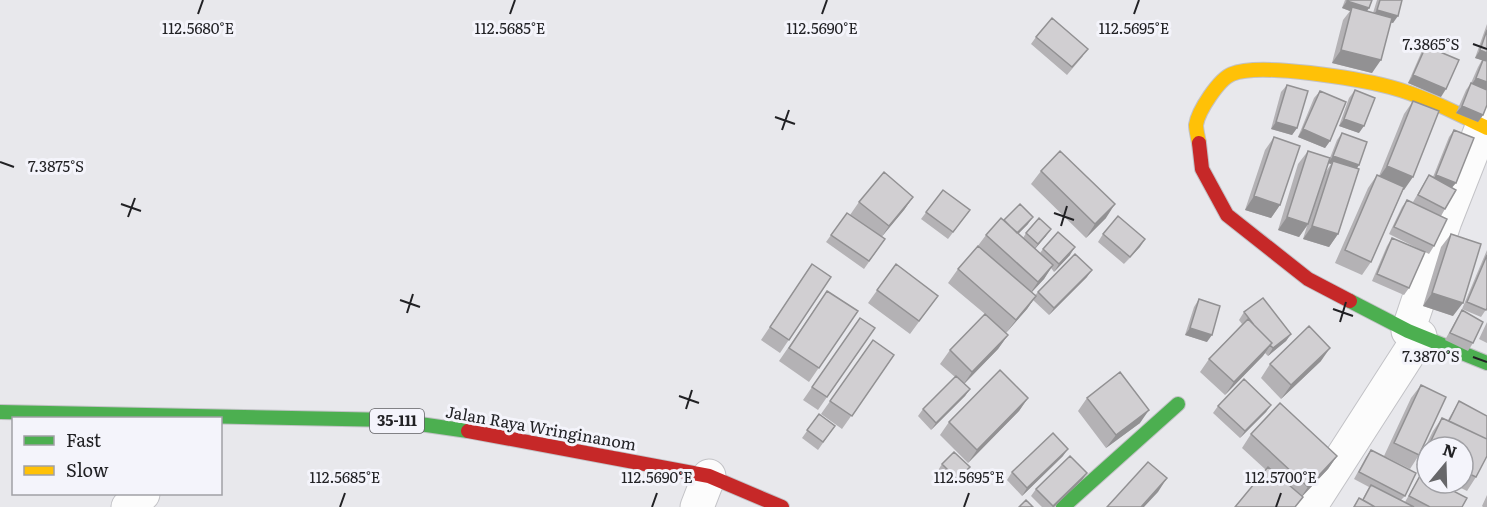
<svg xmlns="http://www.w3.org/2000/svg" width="1487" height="507" font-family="Literata,serif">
  <rect width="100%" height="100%" fill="#e8e8ec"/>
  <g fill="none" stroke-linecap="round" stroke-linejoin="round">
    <g stroke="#c2c2c6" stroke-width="35">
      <path id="street" d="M1408,331L1445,221L1487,114
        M128,507L143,494
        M697,507L709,476
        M1310,507L1420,336"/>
    </g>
    <g stroke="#c2c2c6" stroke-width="16">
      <path id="fast" d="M1350,301L1408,331L1487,363
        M0,412L392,420L468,431
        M1063,507L1178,404"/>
    </g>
    <g stroke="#c2c2c6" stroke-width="16">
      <path id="slow" d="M1199,143C1198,137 1196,130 1196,125C1198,111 1219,79 1232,74C1260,62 1359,79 1390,87C1424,96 1456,113 1487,128"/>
    </g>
    <g stroke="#c2c2c6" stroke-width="16">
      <path id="jam" d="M1199,143L1202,169L1227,215L1308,279L1350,301
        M468,431L709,476L782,507"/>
    </g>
    <use href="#street" stroke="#fcfcfc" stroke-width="33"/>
    <use href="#fast" stroke="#4caf50" stroke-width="14"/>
    <use href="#slow" stroke="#ffc107" stroke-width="14"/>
    <use href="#jam" stroke="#c62828" stroke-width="14"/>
  </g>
  <path fill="#b4b2b5" d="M1345,0H1372L1369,8L1367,11L1373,13L1377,0H1402L1393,23L1390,22L1372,73L1332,63L1343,20L1350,11L1342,8Z
    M1487,24V105L1483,115L1478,122L1456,113L1466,90L1471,83L1478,67L1482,60L1475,58Z
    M1036,37L1083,56L1067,75L1031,44Z
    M1426,46L1441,97L1408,83L1421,53Z
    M1287,85L1297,128L1292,135L1271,129L1281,92Z
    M1355,90L1359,133L1339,126L1349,98Z
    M1320,91L1330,141L1325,148L1298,137L1314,98Z
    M1413,101L1404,190H1403L1371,262L1362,275L1335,263L1368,188L1377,175L1379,176L1404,114Z
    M1454,130L1452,188L1445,209L1441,216L1434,246L1429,254L1389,234L1402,207L1407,200L1431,212L1413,202L1424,183L1429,175L1433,177L1449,137Z
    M1342,133L1359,165L1356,169L1338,234L1329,247L1303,239L1307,226L1299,237L1278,230L1298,164L1308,151L1325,173L1331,164L1328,163L1337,140Z
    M1274,137L1280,205L1271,218L1245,210L1265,150Z
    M1041,171L1106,218L1086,238L1031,184Z
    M943,190L970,210L948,239L921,219Z
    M913,197L904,210L881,237L885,239L864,269L826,242L847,213L850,215L859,202Z
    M1020,204L1028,224L1018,234L1023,238L1026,233L1046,236L1035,249L1040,253L1043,249L1070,255L1054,272L1051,268L1044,279L1032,292L1035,295L1038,292L1087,277L1049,315L1033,300L1027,309L1006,333L997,325L1008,335L998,349L964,384L970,389L965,396L931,430L918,416L923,409L955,377L940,364L950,350L985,314L948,283L958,269L977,247L986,235L1004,221Z
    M1103,234L1145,239L1124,264L1098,242Z
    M1451,234L1453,316L1423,306L1441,247Z
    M1392,238L1409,288L1404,295L1372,281L1387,246Z
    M1487,250V308L1481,317L1462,309Z
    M812,264L831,277L780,353L761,340Z
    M896,264L938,296L910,334L868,303Z
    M827,291L858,311L809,382L779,361Z
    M1199,299L1207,342L1185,335L1194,307Z
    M1462,310L1473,343L1468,351L1445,340L1457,318Z
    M1244,312L1291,334L1286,341L1268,356L1265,353L1225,395L1200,372L1209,359L1242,324L1239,320Z
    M860,318L875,328L818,410L803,400Z
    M1487,322V343L1479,339Z
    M873,340L894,355L842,429L821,414Z
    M1321,361L1281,399L1261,378L1270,364Z
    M1421,385L1419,455L1410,469L1386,457L1405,496L1401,500L1405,502L1421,474L1462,507H1353L1359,498L1362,500L1369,487L1354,479L1366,457L1371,450L1384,456L1411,398Z
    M1028,398L1019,411L968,463L940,435L949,422Z
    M1087,398L1140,423L1106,448L1078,411Z
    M1459,401L1476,477L1467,491L1451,483H1463V447H1427V471L1416,465L1433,431L1442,418L1448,420Z
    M1271,405L1266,412L1240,438L1213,413L1218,406Z
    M819,414L835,426L818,450L802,438Z
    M1251,434L1337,456L1328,469L1302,496L1266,470L1242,448Z
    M1063,456L1022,496L1007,480L1012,472Z
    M942,464L970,467L965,474L952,486L937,472Z
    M1082,480L1054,507H1042L1031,496L1036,489Z
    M1487,495V507H1483L1482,506Z"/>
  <path fill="#929193" d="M1347,1L1369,8L1364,15L1352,7L1350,11L1342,8Z
    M1377,10L1398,16L1393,23L1372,17Z
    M1341,50L1381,60L1372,73L1332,63Z
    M1480,50L1487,53V62L1475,58Z
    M1413,75L1446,89L1441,97L1408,83Z
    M1476,78L1487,82V92L1471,85Z
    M1462,106L1483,115L1478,122L1456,113Z
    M1344,119L1364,126L1359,133L1339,126Z
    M1276,122L1297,128L1292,135L1271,129Z
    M1303,129L1330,141L1325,148L1298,137Z
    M1333,156L1359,165L1354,173L1333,161L1331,164L1328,163Z
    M1387,166L1413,177L1404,190L1377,180Z
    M1436,175L1456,183L1450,190L1431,182Z
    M1254,196L1280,205L1271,218L1245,210Z
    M913,197L904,210L880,239L889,226Z
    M1115,204L1106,218L1086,238L1095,224Z
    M1033,217L1028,224L1012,240L1017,233Z
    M1287,217L1308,224L1299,237L1278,230Z
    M1312,226L1338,234L1329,247L1303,239Z
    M1051,229L1046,236L1033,251L1038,244Z
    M1145,239L1140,247L1124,264L1130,257Z
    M1075,247L1070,255L1054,272L1059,264Z
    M1053,265L1044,279L1029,295L1038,282Z
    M1092,270L1087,277L1049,315L1054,308Z
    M1432,293L1463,303L1453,316L1423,306Z
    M1036,296L1027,309L1006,333L1016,320Z
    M1190,328L1212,335L1207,342L1185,335Z
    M1291,334L1286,341L1268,356L1273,348Z
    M1008,335L998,349L963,385L972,372Z
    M1272,343L1263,356L1225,395L1234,382Z
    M1330,348L1321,361L1281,399L1291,385Z
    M970,389L965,396L931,430L936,423Z
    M1028,398L1019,411L968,463L977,450Z
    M1271,405L1266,412L1240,438L1245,431Z
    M1149,410L1140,423L1106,448L1116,435Z
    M1068,449L1063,456L1022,496L1027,488Z
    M1337,456L1328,469L1299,500L1308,487Z
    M970,467L965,474L952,486L957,479Z
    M1087,473L1082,480L1054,507H1052Z
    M1167,478L1158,492L1144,507H1141Z"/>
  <path fill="#d1cfd2" stroke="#929193" stroke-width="1.5" d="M1348,0H1372L1369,8L1347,1Z
    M1380,0H1402L1398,16L1377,10Z
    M1352,7L1392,18L1381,60L1341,50Z
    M1052,18L1088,49L1072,67L1036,37Z
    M1487,30V53L1480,50Z
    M1426,46L1459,60L1446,89L1413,75Z
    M1483,60L1487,61V82L1476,78Z
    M1471,83L1487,90V105L1483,115L1462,106Z
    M1287,85L1308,91L1297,128L1276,122Z
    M1355,90L1375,98L1364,126L1344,119Z
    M1320,91L1346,102L1330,141L1303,129Z
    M1413,101L1439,111L1413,177L1387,166Z
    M1454,130L1474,138L1456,183L1436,175Z
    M1342,133L1367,142L1359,165L1333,156Z
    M1274,137L1300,146L1280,205L1254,196Z
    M1060,151L1115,204L1095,224L1041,171Z
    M1308,151L1330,158L1308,224L1287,217Z
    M1333,161L1359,169L1338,234L1312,226Z
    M884,172L913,197L889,226L859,202Z
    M1377,175L1404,187L1371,262L1345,250Z
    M1429,175L1456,190L1445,209L1418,195Z
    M943,190L970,210L953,232L926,212Z
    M1407,200L1447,219L1434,246L1394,227Z
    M1020,204L1033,217L1017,233L1004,220Z
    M847,213L885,239L869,261L831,235Z
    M1118,216L1145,239L1130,257L1103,234Z
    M1001,218L1053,265L1038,282L986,235Z
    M1039,218L1051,229L1038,244L1026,233Z
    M1058,232L1075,247L1059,264L1043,249Z
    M1451,234L1481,244L1463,303L1432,293Z
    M1392,238L1425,252L1409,288L1377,274Z
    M978,246L1036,296L1016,320L958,269Z
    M1075,254L1092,270L1054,308L1038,292Z
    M1487,255V308L1486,310L1467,302Z
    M812,264L831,277L789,340L770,327Z
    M896,264L938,296L919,321L877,290Z
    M827,291L858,311L819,368L789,348Z
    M1263,298L1291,334L1273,348L1270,345L1272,343L1254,325L1244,312Z
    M1199,299L1220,306L1212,335L1190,328Z
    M1462,310L1483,322L1473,343L1450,333Z
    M985,314L1008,335L972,372L950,350Z
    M860,318L875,328L827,397L812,387Z
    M1248,319L1272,343L1234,382L1209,359Z
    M1309,326L1330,348L1291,385L1270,364Z
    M873,340L894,355L852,416L830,401Z
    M1000,370L1028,398L977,450L949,422Z
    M1120,372L1149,410L1116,435L1087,398Z
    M956,376L970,389L936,423L923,409Z
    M1244,379L1271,405L1245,431L1218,406Z
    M1421,385L1446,397L1419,455L1394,443Z
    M1459,401L1487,416V439L1449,421Z
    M1280,403L1337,456L1308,487L1251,434Z
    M819,414L835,426L823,442L807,430Z
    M1442,418L1487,439V456L1476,477L1463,471V447H1428Z
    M1053,433L1068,449L1027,488L1012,472Z
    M1371,450L1416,473L1405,496L1359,472Z
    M954,452L970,467L957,479L942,464Z
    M1070,456L1087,473L1053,506L1036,489Z
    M1148,462L1167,478L1141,507H1107Z
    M1268,467L1303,497L1295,507H1235Z
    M1421,474L1427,477V483H1438L1467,498L1462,507H1430L1409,496Z
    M1371,485L1414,507H1375L1363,500Z
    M1359,498L1375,507H1354Z
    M1026,500L1033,507H1019Z"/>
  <path fill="none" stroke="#212124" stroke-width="2" d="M198,14L203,0M510,14L515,0M822,14L827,0M1134,14L1139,0M1473,44L1487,49M775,117L795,124M782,130L789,110M0,162L14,167M121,204L141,211M1054,213L1074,220M128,217L135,198M1061,226L1067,206M400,300L420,307M1333,309L1353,316M407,313L413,294M1340,322L1346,302M1473,357L1487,362M679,396L699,403M686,409L692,390M340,507L345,493M652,507L657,493M964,507L969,493M1276,507L1281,493"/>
  <g text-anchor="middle" stroke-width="6" stroke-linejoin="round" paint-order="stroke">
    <rect fill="#f4f4fb" stroke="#606064" stroke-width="1.5" x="370" y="409" width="54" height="24" rx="4.5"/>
    <g font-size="15" font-weight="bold" fill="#212124">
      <text x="397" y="426">35-111</text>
    </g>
    <g font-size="16" fill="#212124" stroke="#f4f4fb">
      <text transform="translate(541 428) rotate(10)" y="6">Jalan Raya Wringinanom</text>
    </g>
  </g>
  <g font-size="15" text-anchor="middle" fill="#212124" stroke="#f4f4fb" stroke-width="6" stroke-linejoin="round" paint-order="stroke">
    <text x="198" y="34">112.5680°E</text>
    <text x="510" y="34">112.5685°E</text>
    <text x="822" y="34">112.5690°E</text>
    <text x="1134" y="34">112.5695°E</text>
    <text x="1431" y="50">7.3865°S</text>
    <text x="56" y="172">7.3875°S</text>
    <text x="1431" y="362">7.3870°S</text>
    <text x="345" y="483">112.5685°E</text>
    <text x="657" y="483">112.5690°E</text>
    <text x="969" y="483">112.5695°E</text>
    <text x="1281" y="483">112.5700°E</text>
  </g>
  <rect x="12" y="417" width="210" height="78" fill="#f4f4fb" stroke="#a0a0a5" stroke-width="1.5"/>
  <rect x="24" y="436" width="30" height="9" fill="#4caf50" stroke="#a0a0a5" stroke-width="1.5"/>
  <text x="66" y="447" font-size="18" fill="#212124">Fast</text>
  <rect x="24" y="466" width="30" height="9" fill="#ffc107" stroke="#a0a0a5" stroke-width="1.5"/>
  <text x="66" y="477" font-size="18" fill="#212124">Slow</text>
  <g transform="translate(1445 465) rotate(19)"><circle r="28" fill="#f4f4fb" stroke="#a0a0a5" stroke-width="1.5"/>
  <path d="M0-4.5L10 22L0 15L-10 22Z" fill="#67676a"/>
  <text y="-9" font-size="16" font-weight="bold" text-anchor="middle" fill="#212124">N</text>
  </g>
</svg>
